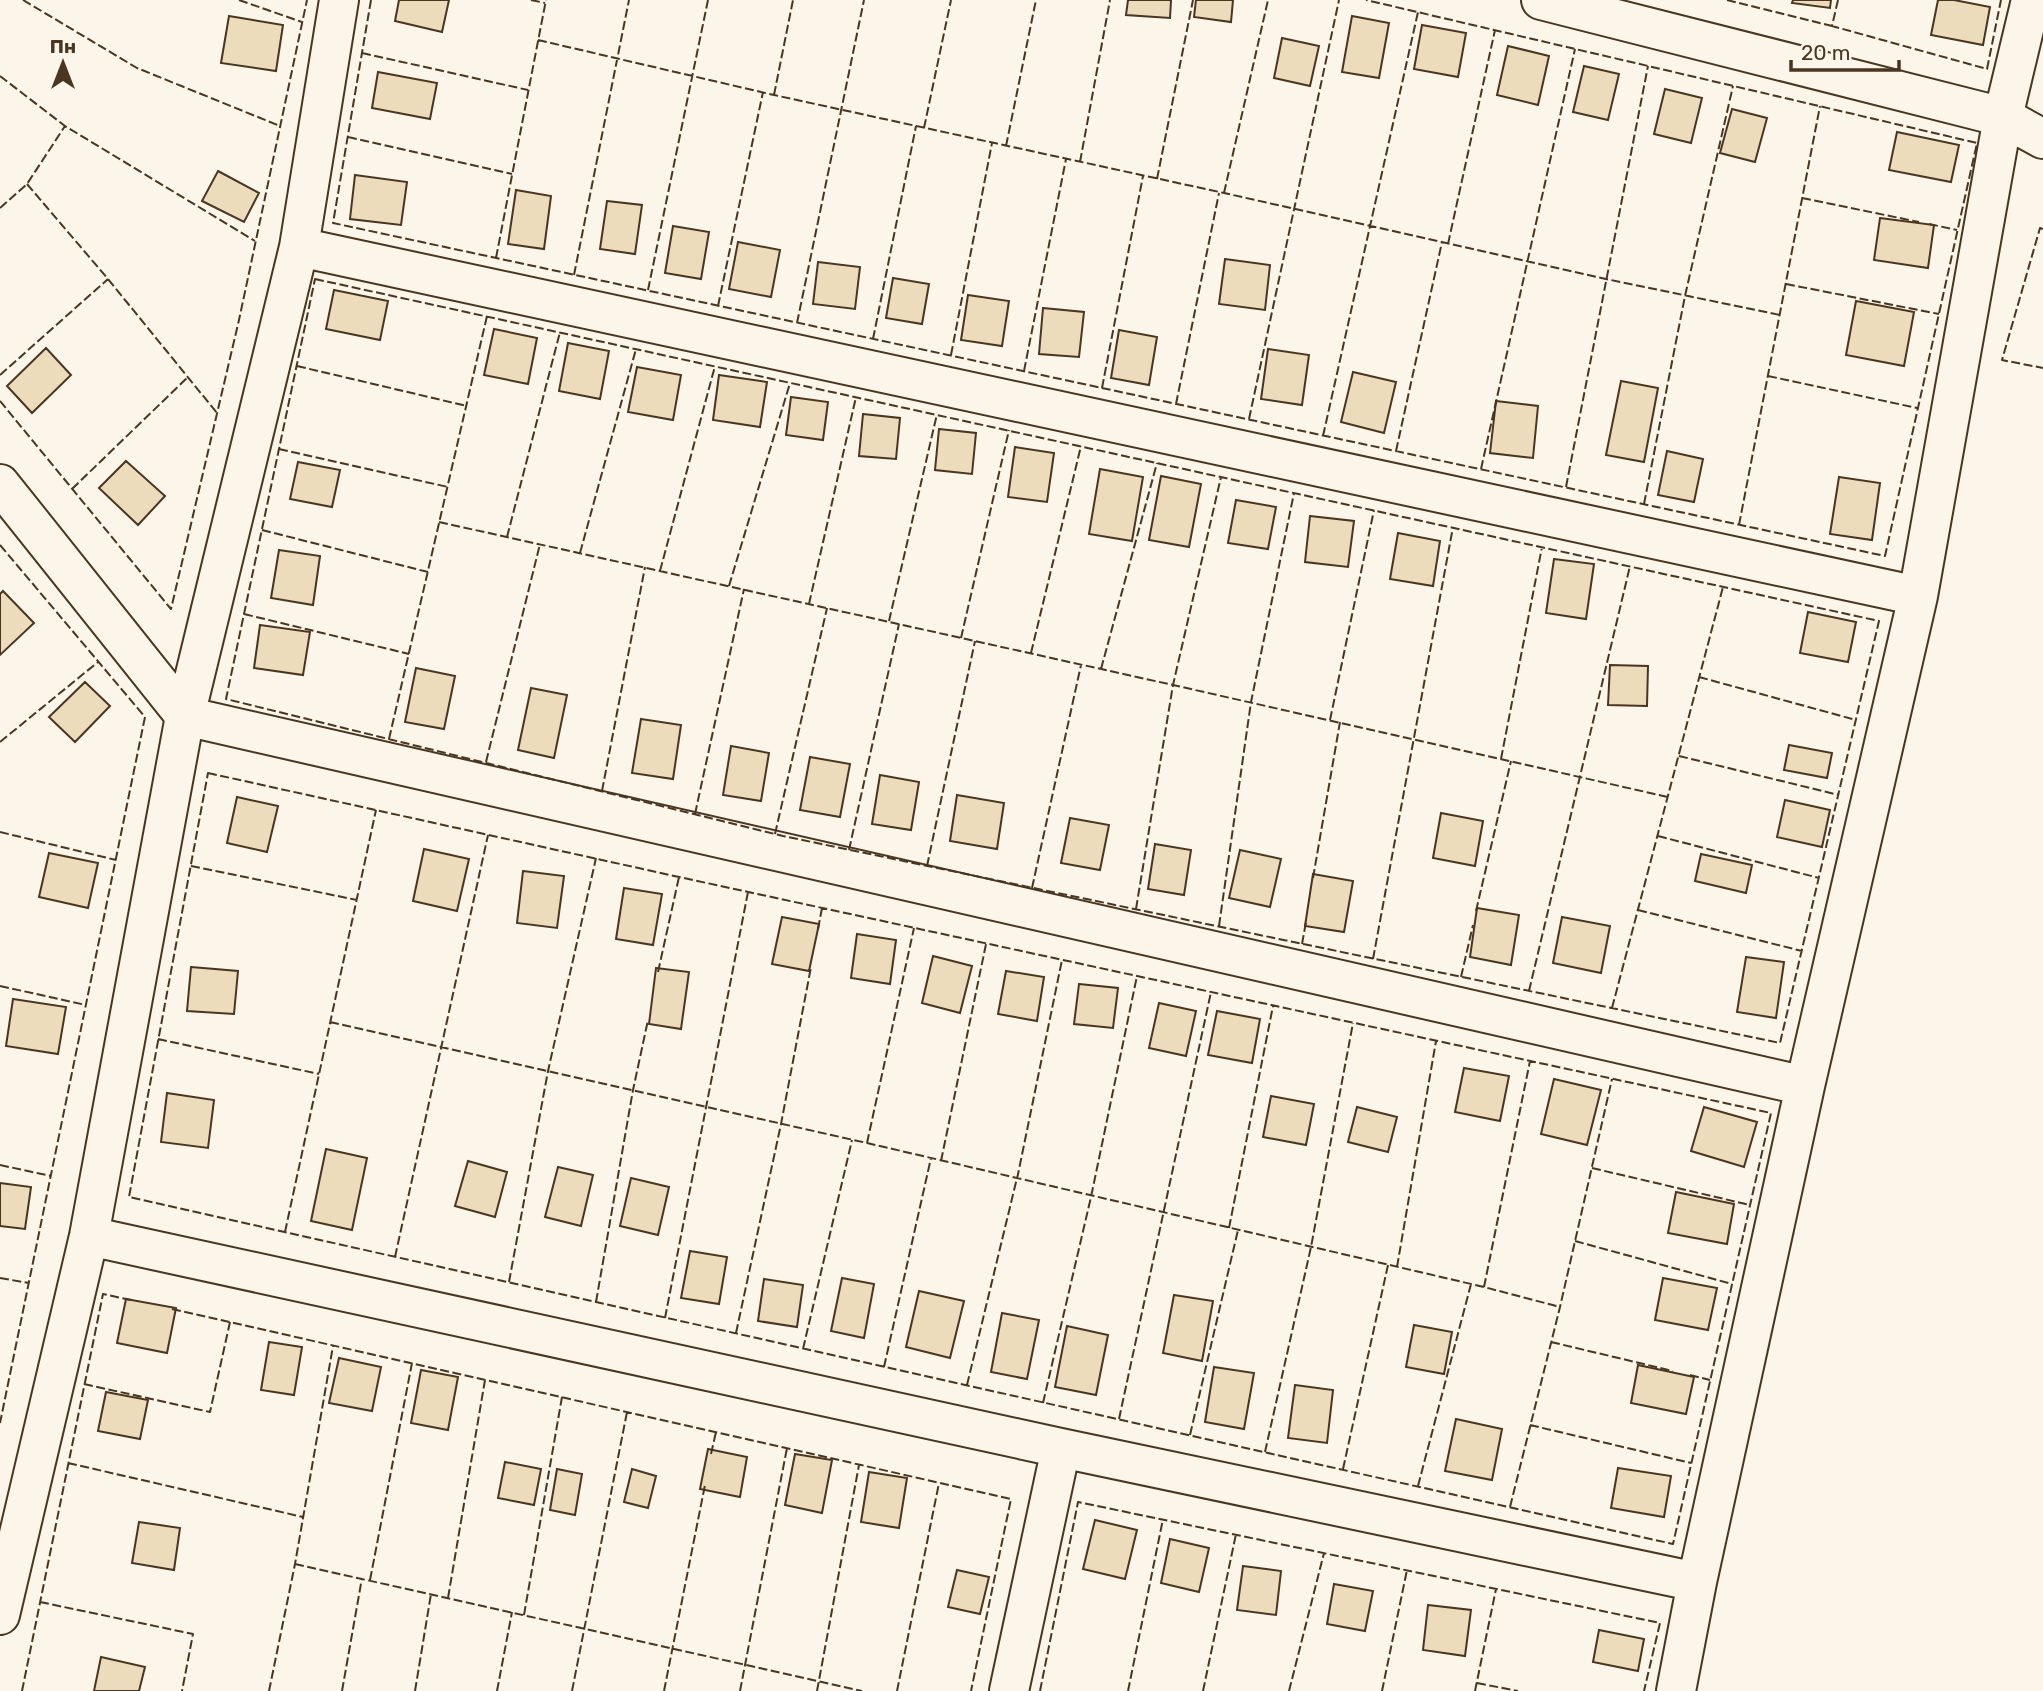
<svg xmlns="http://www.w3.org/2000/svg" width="2043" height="1691" font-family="Rubik,sans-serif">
  <rect width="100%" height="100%" fill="#fbf6e9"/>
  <path fill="#ecdcbc" stroke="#4a3520" stroke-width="2" d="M399,0H449L442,32L395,21Z
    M1128,0H1171L1170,18L1126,15Z
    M1196,0H1233L1231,22L1194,17Z
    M1793,0H1831L1830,8L1792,3Z
    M1938,0H1954L1990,7L1983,45L1931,35Z
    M229,16L283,25L276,71L221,63Z
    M1352,16L1389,23L1379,78L1342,72Z
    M1422,25L1466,33L1458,77L1414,69Z
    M1282,38L1319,46L1310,86L1274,78Z
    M1508,46L1549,56L1538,105L1497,95Z
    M1584,66L1619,74L1608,120L1573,112Z
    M378,72L437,83L430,119L372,108Z
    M1665,89L1702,98L1691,143L1654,134Z
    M1732,109L1767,118L1755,162L1720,153Z
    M1897,132L1959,145L1951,182L1889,170Z
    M218,171L259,193L244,222L202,201Z
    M355,175L407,182L401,225L350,219Z
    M516,190L551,196L544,249L508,244Z
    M607,201L642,205L635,254L600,249Z
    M1880,218L1934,225L1928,268L1874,260Z
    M673,226L709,232L701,279L665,273Z
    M738,242L780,250L771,297L729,289Z
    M1225,259L1270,265L1265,310L1219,304Z
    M818,262L860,267L855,309L813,304Z
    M893,278L929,284L922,324L886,318Z
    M334,290L388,301L380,340L326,329Z
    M968,295L1009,301L1002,346L961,340Z
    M1856,301L1914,312L1904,366L1846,355Z
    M1043,308L1084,312L1079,357L1039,354Z
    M494,329L537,338L528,384L484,375Z
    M1119,330L1157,337L1149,385L1111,378Z
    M568,343L609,351L600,399L559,391Z
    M46,348L71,375L32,413L7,386Z
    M1268,349L1309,355L1302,405L1261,399Z
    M637,367L681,375L673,420L628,412Z
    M1353,372L1396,382L1384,433L1341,422Z
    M719,375L767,382L760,427L713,420Z
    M1621,381L1658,388L1644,462L1606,455Z
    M791,397L828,402L823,440L786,435Z
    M1496,401L1538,406L1533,458L1490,453Z
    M863,414L900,418L896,459L859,456Z
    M939,429L976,433L972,474L935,470Z
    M1015,447L1054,453L1047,502L1008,497Z
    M1667,451L1703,459L1694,502L1658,495Z
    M126,461L165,496L138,525L99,488Z
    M298,462L340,470L332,507L290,499Z
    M1100,469L1143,477L1132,541L1089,534Z
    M1161,476L1201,484L1189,547L1149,540Z
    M1839,477L1880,483L1872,540L1830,534Z
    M1236,500L1276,507L1268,549L1228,543Z
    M1310,516L1354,521L1348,567L1305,562Z
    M1398,533L1440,541L1433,586L1390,579Z
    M279,550L320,556L313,605L271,598Z
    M1554,559L1594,564L1586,619L1546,613Z
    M3,591L34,623L0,655V594Z
    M1808,612L1856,622L1848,662L1800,653Z
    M260,625L310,632L303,675L254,668Z
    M1610,665L1648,666L1647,706L1608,705Z
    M416,668L455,676L444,729L405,722Z
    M85,682L110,706L75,742L49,717Z
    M531,688L567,695L554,758L518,750Z
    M641,719L681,725L673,779L632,773Z
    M1789,745L1832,753L1827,778L1784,770Z
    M731,746L769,753L761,801L723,795Z
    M810,757L850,764L840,817L800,810Z
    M880,775L919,782L911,830L872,824Z
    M957,795L1004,803L997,849L950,841Z
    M237,797L278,806L267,852L227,843Z
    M1785,800L1830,810L1822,847L1777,837Z
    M1441,813L1483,821L1475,866L1433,858Z
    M1070,818L1109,825L1100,870L1061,863Z
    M1155,844L1191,850L1184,895L1148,889Z
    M424,849L469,859L457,911L413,901Z
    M1240,850L1281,859L1270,907L1229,898Z
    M49,853L98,863L88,908L39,897Z
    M1701,854L1752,865L1746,893L1695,881Z
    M523,871L564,876L557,928L517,923Z
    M1313,874L1353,881L1344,932L1305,926Z
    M624,888L662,894L653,945L616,939Z
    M1477,908L1519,915L1511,965L1470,957Z
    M782,917L819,924L809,971L772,964Z
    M1562,917L1610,926L1601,973L1553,963Z
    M857,934L896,940L890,984L851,978Z
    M933,956L972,966L960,1013L922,1003Z
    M1746,957L1784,962L1776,1018L1737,1012Z
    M191,967L238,971L234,1014L187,1011Z
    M656,968L689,972L681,1029L649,1024Z
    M1006,971L1044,977L1037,1021L998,1014Z
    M1079,984L1118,988L1113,1028L1074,1024Z
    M13,999L66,1007L58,1054L6,1046Z
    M1159,1003L1196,1011L1186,1056L1149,1048Z
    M1217,1011L1260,1019L1252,1063L1208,1055Z
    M1464,1068L1509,1076L1500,1121L1455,1112Z
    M1554,1079L1601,1090L1587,1145L1541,1134Z
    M167,1093L214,1100L208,1148L161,1142Z
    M1271,1096L1314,1104L1306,1145L1263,1137Z
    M1357,1107L1397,1117L1388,1152L1348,1142Z
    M1704,1107L1757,1122L1744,1167L1691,1151Z
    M326,1149L367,1158L352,1230L311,1221Z
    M468,1161L507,1172L495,1217L455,1206Z
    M558,1167L593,1175L581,1226L545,1217Z
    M631,1178L669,1187L658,1235L620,1226Z
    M0,1183L31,1187L25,1229L0,1226Z
    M1676,1192L1734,1204L1727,1244L1668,1233Z
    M690,1251L727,1257L719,1304L681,1298Z
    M842,1278L874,1284L864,1338L831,1331Z
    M1663,1278L1717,1288L1708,1330L1655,1320Z
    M764,1279L803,1285L797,1327L758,1321Z
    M919,1291L964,1301L950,1358L906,1347Z
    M1174,1295L1213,1301L1202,1361L1163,1353Z
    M126,1299L176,1308L167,1353L117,1343Z
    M1002,1313L1039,1320L1027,1379L991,1372Z
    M1414,1325L1452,1332L1444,1374L1406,1367Z
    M1067,1326L1108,1335L1096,1395L1055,1387Z
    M269,1342L302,1347L294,1395L261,1390Z
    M339,1358L381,1367L372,1411L329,1403Z
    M1638,1365L1694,1377L1686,1414L1631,1403Z
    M1214,1367L1254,1373L1244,1429L1205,1422Z
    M421,1370L458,1377L448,1430L411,1423Z
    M1295,1385L1333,1390L1327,1443L1288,1438Z
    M106,1392L148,1400L140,1439L98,1431Z
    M1456,1419L1502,1429L1492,1480L1445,1471Z
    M708,1449L747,1457L740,1497L700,1489Z
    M795,1454L832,1460L822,1513L785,1505Z
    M505,1462L541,1469L534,1505L498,1498Z
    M1618,1468L1671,1476L1664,1517L1611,1508Z
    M557,1469L582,1474L575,1515L550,1510Z
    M632,1469L656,1476L648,1508L624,1502Z
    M869,1472L907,1478L899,1528L861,1522Z
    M1095,1520L1137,1530L1125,1579L1083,1569Z
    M139,1522L180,1528L174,1570L132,1563Z
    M1170,1539L1209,1548L1199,1592L1161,1583Z
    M1243,1566L1281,1571L1276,1615L1237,1610Z
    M957,1570L989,1577L980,1614L948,1607Z
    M1334,1584L1373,1591L1365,1631L1327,1624Z
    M1428,1605L1471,1610L1465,1656L1423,1650Z
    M1599,1630L1644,1639L1638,1671L1593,1662Z
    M101,1657L145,1667L139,1691H94Z"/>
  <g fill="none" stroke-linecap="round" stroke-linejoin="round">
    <g stroke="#4a3520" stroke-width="42">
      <path id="minor" d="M1541,0L2003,117L2043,139
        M299,247L1918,596
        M0,484L185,716L1805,1086
        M89,1236L1061,1448L1697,1582
        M0,1615L89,1236L185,716L299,247L339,0
        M1009,1691L1061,1448
        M1676,1691L1697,1582L1805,1086L1918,596L2003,117L2031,0"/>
    </g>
    <use href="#minor" stroke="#fbf6e9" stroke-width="38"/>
    <path stroke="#4a3520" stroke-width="2" stroke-dasharray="9 3.5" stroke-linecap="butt" d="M23,0L137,68L280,126
      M239,0L302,22
      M371,0L333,223L1885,556L1977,143L1366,0
      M531,0L545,3
      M1727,0L1832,26
      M1838,0L1832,26L1987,69L2001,0
      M538,40L774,95L1224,193L1606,279L1780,315
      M362,53L528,90
      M0,76L65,126L255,241
      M774,95L793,0
      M924,128L951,0
      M348,137L512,174
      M1006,146L1036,0
      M1080,162L1110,0
      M1157,179L1193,0
      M27,184L108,279L217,413
      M1224,193L1268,0
      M1802,198L1919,222
      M0,208L27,184L65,126
      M1929,224L1957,230
      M2043,229L2040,228L2002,360L2043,368
      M1448,244L1495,30
      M496,258L546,0
      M574,275L629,0
      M315,279L1879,621L1780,1043L783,836L226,699Z
      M1786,284L1939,314
      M648,290L708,0
      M718,306L763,92
      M797,323L864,0
      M873,339L916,126
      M951,355L992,143
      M297,366L467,406
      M1024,371L1066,159
      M0,375L108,279
      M1768,376L1917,408
      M1102,388L1143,176
      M0,401L171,609L239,320L307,0
      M1176,404L1219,193
      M1249,419L1339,0
      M1323,436L1418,12
      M279,449L448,487
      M1396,451L1442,242
      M1481,469L1575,49
      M1566,487L1648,66
      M72,489L188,377
      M1644,504L1685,296L1733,86
      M439,522L1173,685L1668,797
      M1739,525L1820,106
      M262,530L428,572
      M507,537L560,332
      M0,545L145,717L0,1423
      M580,553L636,349
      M660,571L715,366
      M729,586L790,383
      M809,604L856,397
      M244,614L409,654
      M889,621L937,414
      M961,638L1009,430
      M1031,653L1081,446
      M1101,669L1157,463
      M1699,677L1856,720
      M1330,720L1374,510
      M389,739L487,316
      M0,742L98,662
      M1679,756L1839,795
      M1501,759L1542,547
      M486,762L540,544
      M208,773L679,877L1771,1113L1673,1544L129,1197Z
      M602,791L645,567
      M695,814L744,589
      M0,832L116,860
      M775,834L827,608
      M1658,836L1819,878
      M849,850L899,624
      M191,866L357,900
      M927,866L975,641
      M1313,878L1340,722
      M1032,888L1081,665
      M1136,909L1173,685L1221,477
      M1638,910L1802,951
      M1476,911L1511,761
      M1219,926L1251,702L1294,493
      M818,929L822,908
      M1302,944L1306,922
      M1373,959L1453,527
      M658,972L679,877
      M1461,977L1473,925
      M0,986L86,1005
      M1529,991L1630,566
      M1612,1008L1723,587
      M330,1022L867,1143L1484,1287L1560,1307
      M158,1039L319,1074
      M867,1143L914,928
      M941,1161L986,944
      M0,1165L51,1176
      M1592,1168L1750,1205
      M1017,1179L1062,960
      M1229,1228L1273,1006
      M285,1232L376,810
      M1575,1241L1732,1284
      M395,1257L488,835
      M1397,1267L1436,1041
      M0,1278L29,1283
      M509,1282L548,1071L596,858
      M1484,1287L1530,1061
      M596,1302L633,1090L648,1020
      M172,1309L1011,1499L971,1691
      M665,1318L748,892
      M736,1333L781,1124L811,967
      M1551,1342L1673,1371
      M803,1349L852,1140
      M884,1367L931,1158
      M1690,1375L1710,1380
      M84,1384L210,1412L230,1322
      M967,1385L1017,1178
      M1043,1403L1091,1197L1137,976
      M1119,1419L1211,992
      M1530,1425L1691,1463
      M1190,1435L1238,1230
      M1265,1452L1311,1247L1353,1023
      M711,1454L716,1432
      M68,1463L303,1517
      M1343,1469L1388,1265
      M1418,1486L1471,1284
      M1510,1507L1560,1307L1612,1079
      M295,1564L862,1691
      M370,1580L412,1363
      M448,1598L485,1380
      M40,1602L193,1634L182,1691
      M524,1615L562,1397
      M1477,1683L1518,1691
      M22,1691L103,1294L131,1300
      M269,1691L295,1564L333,1346
      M342,1691L362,1578
      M415,1691L431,1594
      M497,1691L512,1612
      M572,1691L627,1412
      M664,1691L705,1485
      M740,1691L787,1448
      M817,1691L859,1465
      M897,1691L939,1483
      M1040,1691L1078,1502L1660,1623L1644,1691
      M1128,1691L1163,1519
      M1203,1691L1236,1534
      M1289,1691L1324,1553
      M1382,1691L1407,1570
      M1475,1691L1496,1589"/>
  </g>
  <g transform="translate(63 63)" stroke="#fbf6e9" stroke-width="5" paint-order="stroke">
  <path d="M0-5L12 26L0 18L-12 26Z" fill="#4a3520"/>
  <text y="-10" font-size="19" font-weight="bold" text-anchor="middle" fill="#4a3520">Пн</text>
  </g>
  <path d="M1791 60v10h108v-10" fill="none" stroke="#4a3520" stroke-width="3.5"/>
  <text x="1801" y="60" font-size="21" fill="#4a3520" stroke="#fbf6e9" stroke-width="5" paint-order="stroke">20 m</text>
</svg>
